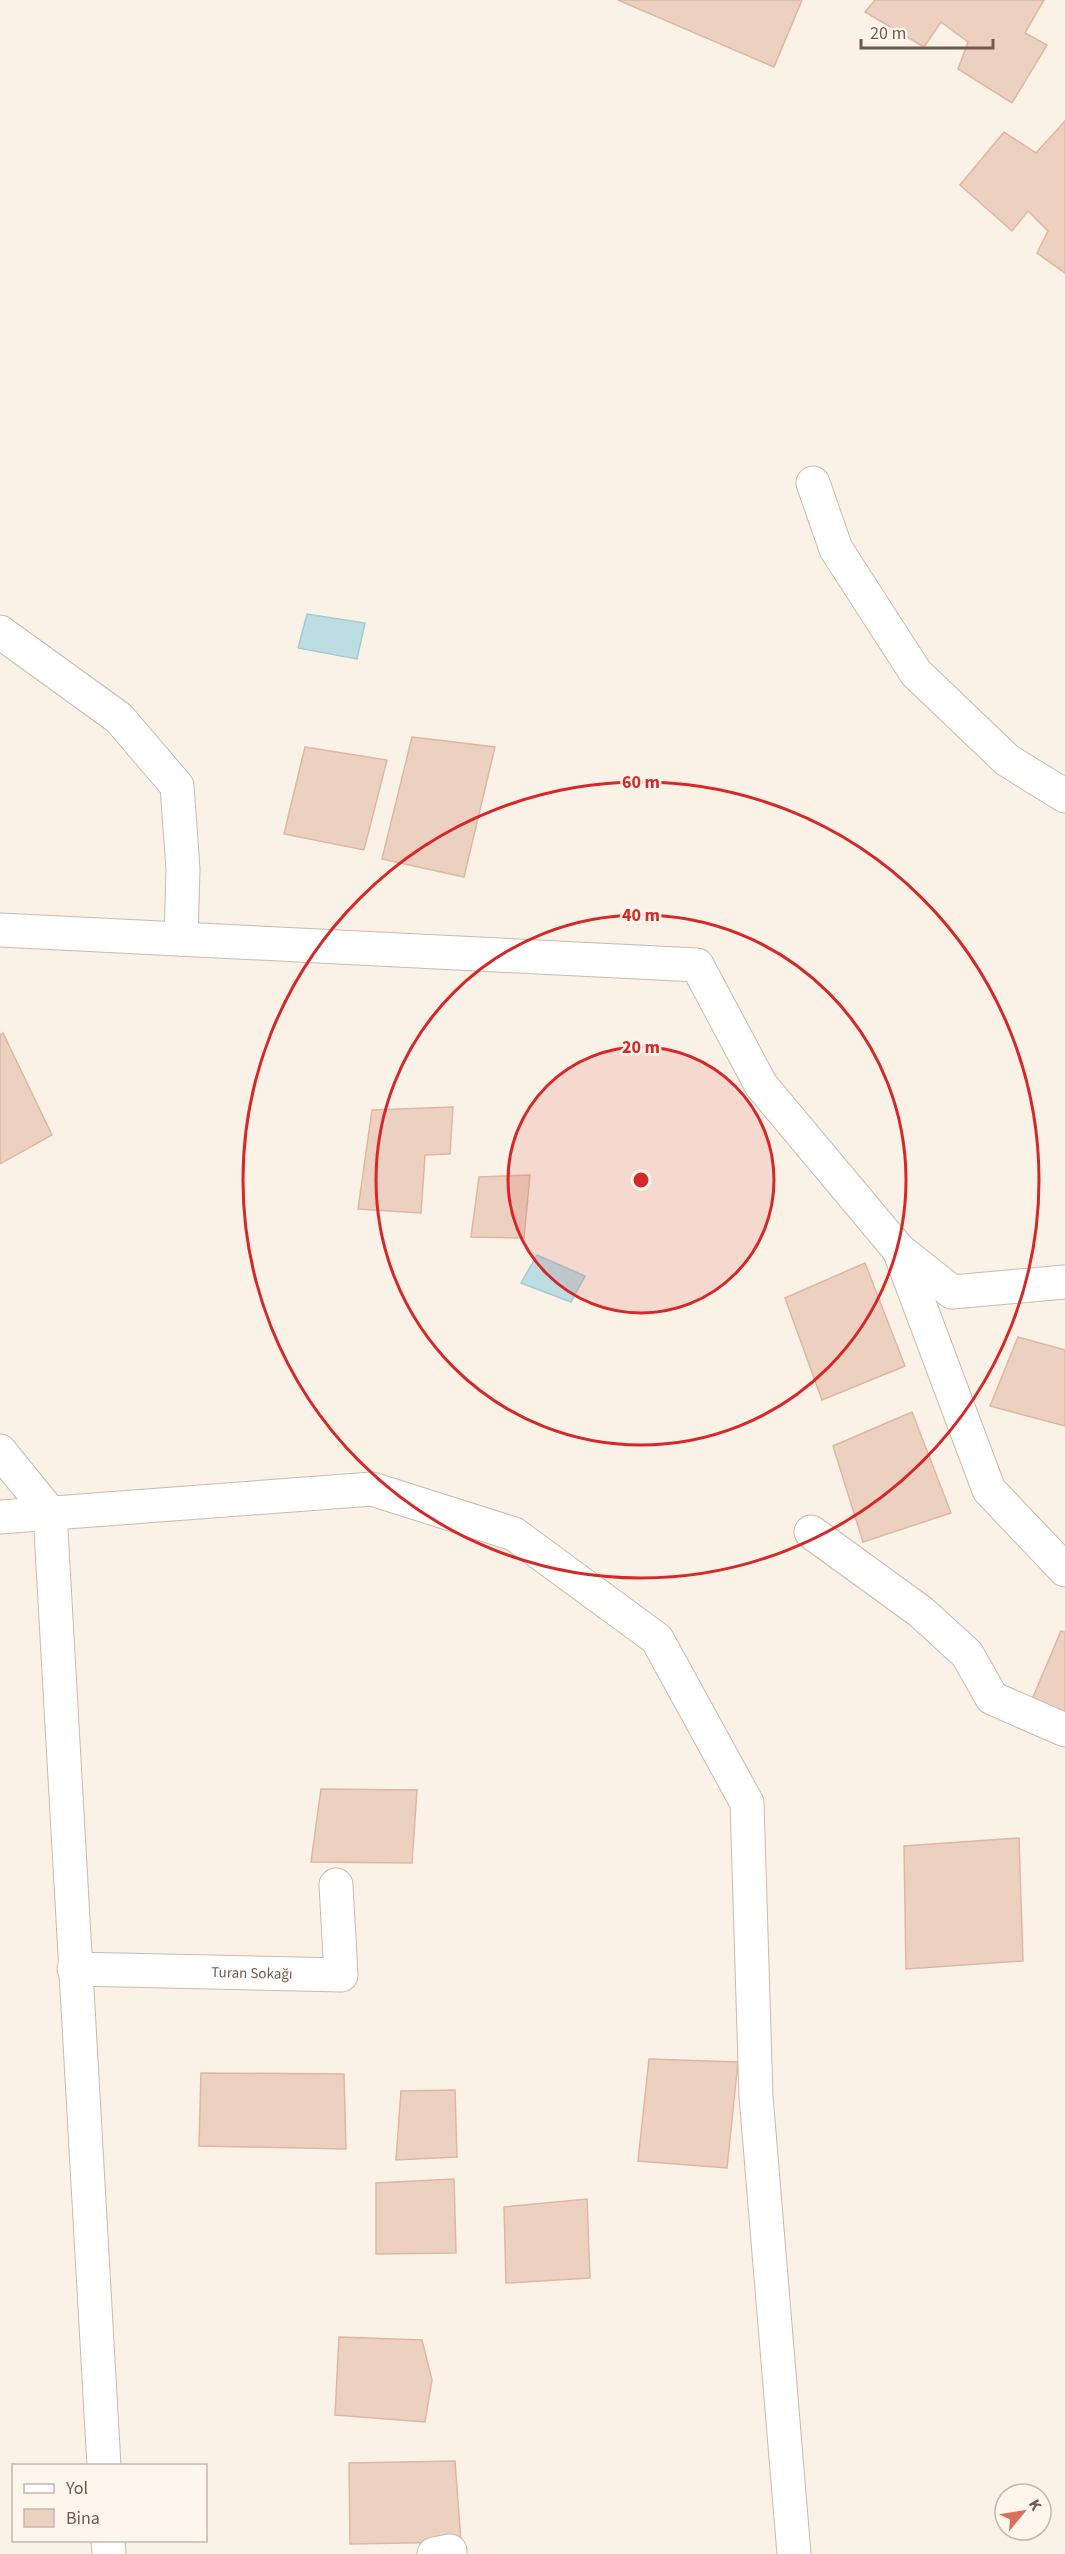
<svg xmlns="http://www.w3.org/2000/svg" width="1065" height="2554" font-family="'Source Sans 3',sans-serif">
  <rect width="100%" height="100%" fill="#faf2e6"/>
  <path fill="#bcdde2" stroke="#a3ccd2" stroke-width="1.5" d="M307,614L365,623L357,659L298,648Z
    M537,1255L585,1276L571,1302L521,1283Z"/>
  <path fill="#edd1c0" stroke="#deb7a2" stroke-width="1.5" d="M618,0H802L774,67Z
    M875,0H1044L1025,33L1047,45L1012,103L958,69L968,42L941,22L924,47L865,12Z
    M1065,121V273L1037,253L1048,231L1028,211L1012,231L960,185L1004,132L1036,153Z
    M412,737L495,747L464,877L382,859Z
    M305,747L387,760L364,850L284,834Z
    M3,1033L52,1135L0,1164V1035Z
    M453,1107L450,1154L425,1155L421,1213L358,1209L372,1110Z
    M530,1175L524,1238L471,1237L479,1177Z
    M865,1263L905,1366L822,1400L785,1298Z
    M1018,1337L1065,1350V1426L990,1406Z
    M912,1412L951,1513L863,1542L833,1446Z
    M1061,1631L1065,1632V1717L1030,1704Z
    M321,1789L417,1790L412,1863L311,1862Z
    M1019,1838L1023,1961L906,1969L904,1846Z
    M649,2059L738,2062L727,2168L638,2161Z
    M201,2073L344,2074L346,2149L199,2146Z
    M455,2090L457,2157L396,2160L401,2091Z
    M454,2179L456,2253L376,2254V2183Z
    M587,2199L590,2278L506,2283L504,2207Z
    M339,2337L422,2340L432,2380L425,2422L335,2415Z
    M455,2461L461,2542L350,2544L349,2463Z"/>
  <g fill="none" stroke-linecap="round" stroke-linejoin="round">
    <g stroke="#cbb9ad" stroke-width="35">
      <g id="minor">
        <path d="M813,483L836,549L916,673L1007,760L1065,796"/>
        <path d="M0,632L119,718L177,786L183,869L181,939"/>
        <path d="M0,930L697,965L761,1085L899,1250L952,1292L1065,1282"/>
        <path d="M899,1250L989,1490L1065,1570"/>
        <path d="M0,1451L50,1513L104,2466"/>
        <path d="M0,1517L372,1489L514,1534L657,1639L747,1803L756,2096L794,2554"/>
        <path d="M811,1532L921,1612L967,1654L992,1698L1065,1730"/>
        <path id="s1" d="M74,1969L341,1975L336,1885"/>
        <path d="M108,2540L109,2554"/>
        <path d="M434,2554L450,2551"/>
      </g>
    </g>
    <use href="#minor" stroke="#fff" stroke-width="33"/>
  </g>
  <circle cx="641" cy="1180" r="133" fill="#d62828" fill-opacity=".12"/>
  <g fill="none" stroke="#d62828" stroke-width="3">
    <circle cx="641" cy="1180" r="133"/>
    <circle cx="641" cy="1180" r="265"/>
    <circle cx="641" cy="1180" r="398"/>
  </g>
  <g text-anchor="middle" stroke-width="5" stroke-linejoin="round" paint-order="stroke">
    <g font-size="15" fill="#71594d" stroke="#fdf6ec">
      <text dy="5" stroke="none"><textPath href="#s1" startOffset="178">Turan Sokağı</textPath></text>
    </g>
  </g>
  <circle cx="641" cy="1180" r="9" fill="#d62828" stroke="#fdf6ec" stroke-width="3"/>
  <g font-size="18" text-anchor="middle" font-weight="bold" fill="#d62828" stroke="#fdf6ec" stroke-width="5" stroke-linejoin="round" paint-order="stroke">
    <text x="641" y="788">60 m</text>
    <text x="641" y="921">40 m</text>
    <text x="641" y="1053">20 m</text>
  </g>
  <rect x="12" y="2464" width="195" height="78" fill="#fdf6ec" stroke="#c5b7ac" stroke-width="1.5"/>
  <rect x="24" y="2484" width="30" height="9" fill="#ffffff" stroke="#c5b7ac" stroke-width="1.5"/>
  <text x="66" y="2494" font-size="18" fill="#71594d">Yol</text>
  <rect x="24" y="2509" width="30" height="18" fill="#edd1c0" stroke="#c5b7ac" stroke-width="1.5"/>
  <text x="66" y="2524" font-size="18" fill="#71594d">Bina</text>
  <g transform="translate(1023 2512) rotate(60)"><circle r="28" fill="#fdf6ec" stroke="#c5b7ac" stroke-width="1.5"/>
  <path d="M0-4.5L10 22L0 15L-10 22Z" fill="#d87057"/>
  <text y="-9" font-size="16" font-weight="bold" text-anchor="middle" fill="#71594d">K</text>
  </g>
  <path d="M861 39v9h132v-9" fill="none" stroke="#71594d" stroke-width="3"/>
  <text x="870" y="39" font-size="18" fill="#71594d" stroke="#fdf6ec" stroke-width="4.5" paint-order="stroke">20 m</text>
</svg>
